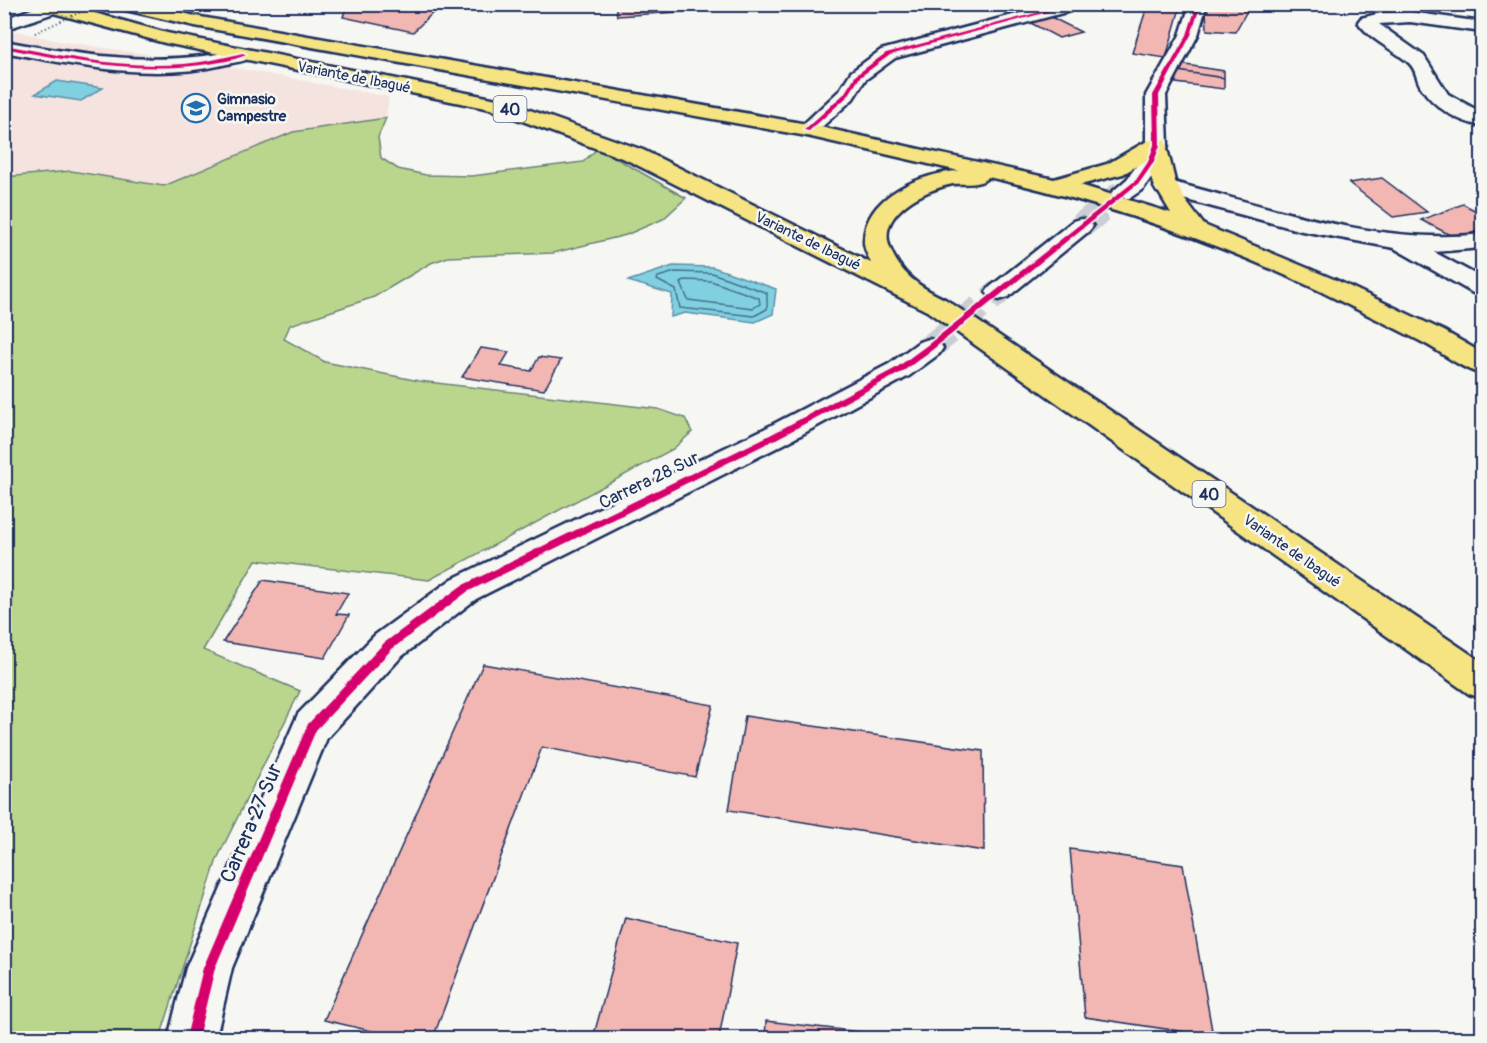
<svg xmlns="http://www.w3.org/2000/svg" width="1487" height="1043" font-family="Pangolin,sans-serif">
  <rect width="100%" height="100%" fill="#f6f6f2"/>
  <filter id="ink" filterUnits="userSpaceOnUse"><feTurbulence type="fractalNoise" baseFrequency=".0167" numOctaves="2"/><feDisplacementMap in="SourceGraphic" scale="12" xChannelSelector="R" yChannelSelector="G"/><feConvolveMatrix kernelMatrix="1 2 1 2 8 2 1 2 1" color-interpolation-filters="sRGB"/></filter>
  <g filter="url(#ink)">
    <path fill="#f5e3df" d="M17,31L58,41L220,65L389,97L386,118L293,132L164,186L71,171L5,177V36Z"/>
    <path fill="#bad68d" stroke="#6a8276" stroke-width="1.5" d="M386,118L378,137L381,158L398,169L426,175L472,176L583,162L598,148L686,198L663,219L626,235L553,253L448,257L431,263L374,297L290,325L284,339L325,362L419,381L658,409L685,418L692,432L673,449L429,580L256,560L203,650L300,691L217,859L160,1038H5V177L71,171L164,186L293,132Z"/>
    <path fill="#81d0df" stroke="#5890ab" stroke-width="1.5" d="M57,81L103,88L81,101L35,94Z
      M673,266L713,267L776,289L773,314L755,322L685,313L671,317L672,294L628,281Z"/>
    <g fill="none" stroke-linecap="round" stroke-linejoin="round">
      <path stroke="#446f92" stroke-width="1.5" d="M675,272L712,273L767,293V309L754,316L680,308L676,290L657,280L658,277Z
        M684,280L711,281L759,298L760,304L753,308L688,300L681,283Z"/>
    </g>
    <path fill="#f2b6b3" stroke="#1b2f5e" stroke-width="1.5" d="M347,4H441V5L413,32L343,17Z
      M615,4H691L693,11L617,16Z
      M1148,4H1181L1166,58L1132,53Z
      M1212,4H1251L1235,32L1207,30L1206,10Z
      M1047,15L1081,32L1059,38L1025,20Z
      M1179,64L1224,71V78L1178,71Z
      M1178,71L1224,78V89L1176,83Z
      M1382,178L1427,212L1393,217L1349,183Z
      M1463,204L1482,214V229L1458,239L1421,220Z
      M481,348L509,352L501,366L531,371L539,357L561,360L544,390L462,377Z
      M263,580L348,593L336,614L349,615L325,658L223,642Z
      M483,664L713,705L695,777L542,747L433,1038H402L324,1020Z
      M745,716L983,751L984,851L729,810Z
      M1070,849L1183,865L1213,1036L1085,1017Z
      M626,918L737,943L719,1038H593Z
      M766,1021L911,1038H765Z"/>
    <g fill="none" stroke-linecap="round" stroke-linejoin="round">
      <path stroke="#caced4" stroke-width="26" stroke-dasharray="26 13" stroke-linecap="butt" d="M1081,226L1122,193
        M929,348L999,292"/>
      <g stroke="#1b2f5e" stroke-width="5">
        <path id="minor" d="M45,4H71L69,8L4,30V19Z
          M1054,4H1071L1073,7L1070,11L895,58L865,80L853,99L814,134H800L797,130L839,91L851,72L881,50Z
          M1190,4H1207L1198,35L1166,95L1168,145L1162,162L1143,189L1130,198H1114L1111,193L1127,179L1140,161L1146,145V95L1180,35Z
          M1410,12L1482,22V32L1410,22L1379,24L1424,56L1448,94L1482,113V126C1459,122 1434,108 1421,87C1416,79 1416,69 1409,63C1392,48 1371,41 1358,22L1361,18L1381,13Z
          M4,41C85,56 162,68 243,49L252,55C247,62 236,62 227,64C154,82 77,66 4,52Z
          M1165,180C1269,206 1374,246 1482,234V248L1434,252L1482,278V296L1473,293L1394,248L1302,231L1157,192L1154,187L1157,182Z
          M1081,219L1089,221L1093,226L1089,231L1008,297L999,300L990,297L986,292L990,287L1073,221Z
          M929,339L939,342L943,348L939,354L909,376L784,444L476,599L401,657L327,738L232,968L216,1038H168L186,968L298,714L375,635L452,579L762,430L889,364L919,342Z"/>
      </g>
      <g stroke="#1b2f5e" stroke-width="5">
        <path id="highway" d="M33,4H62L167,33L502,100L643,150L871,263C868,256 863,247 864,240C865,196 922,173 959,171L807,136L195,26L117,8L115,4H147L195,16L807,124L1054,179L1107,164L1149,140H1165L1175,181L1185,200L1204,225L1336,280L1444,331L1482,353V374C1461,369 1442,352 1422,342C1389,325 1354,308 1320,291C1212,240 1104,203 988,177C981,186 964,183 953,184C926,189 876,213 890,248C900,274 921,288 945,299L1482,662V698L1469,694L927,311L627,160L490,109L165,43L35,8ZM1147,160L1152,181L1171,213L1080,185L1123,174Z"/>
      </g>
      <use href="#minor" fill="#f6f6f2" fill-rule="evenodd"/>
      <use href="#highway" fill="#f6e381" fill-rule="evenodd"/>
      <path stroke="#1b2f5e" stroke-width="2" stroke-dasharray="1 3" stroke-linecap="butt" d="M35,33L98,4"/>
      <g stroke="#f6f6f2" stroke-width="4">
        <path id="cycleway" d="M1197,4H1201L1191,35L1159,95L1160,145L1154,162L1140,182L932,350L902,372L776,439L467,592L392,649L316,730L215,968L198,1038H186L203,968L308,724L384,643L461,586L770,435L896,368L926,346L1136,180L1148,162L1154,145L1153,95L1187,35Z
          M1062,6L1066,7L890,55L860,77L848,96L809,131L804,130L844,94L856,75L886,53Z
          M4,45C63,56 123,69 184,64C204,62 223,58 243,53L246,55C233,61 215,63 201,65C135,73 69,61 4,48Z"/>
      </g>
      <use href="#cycleway" fill="#d6006c" fill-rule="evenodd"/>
    </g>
  </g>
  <defs>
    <g id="school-ring" transform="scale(1.5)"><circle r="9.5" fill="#f6f6f2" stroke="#1f6fb2" stroke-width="1.5"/><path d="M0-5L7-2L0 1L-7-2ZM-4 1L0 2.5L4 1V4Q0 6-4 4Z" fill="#1f6fb2"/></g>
  </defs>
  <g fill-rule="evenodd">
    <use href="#school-ring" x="196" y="108"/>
  </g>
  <g text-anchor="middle" stroke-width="5" stroke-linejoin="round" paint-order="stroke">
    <g font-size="15" fill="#1b2f5e" stroke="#f6f6f2">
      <text transform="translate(354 77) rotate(11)" y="5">Variante de Ibagué</text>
      <text transform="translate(808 241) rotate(26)" y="5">Variante de Ibagué</text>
      <text transform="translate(1292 551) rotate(35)" y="5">Variante de Ibagué</text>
    </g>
    <g font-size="15" font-weight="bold" fill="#1b2f5e" stroke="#f6f6f2" text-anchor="start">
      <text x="217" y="104">Gimnasio<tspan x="217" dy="17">Campestre</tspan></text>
    </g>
    <g fill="#f6f6f2" stroke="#5d6b8a" stroke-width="1.5">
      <rect x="493.5" y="96" width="33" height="26" rx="4.5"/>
      <rect x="1192.5" y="481" width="33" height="26" rx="4.5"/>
    </g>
    <g font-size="16" font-weight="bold" fill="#1b2f5e">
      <text x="510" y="115">40</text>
      <text x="1209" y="500">40</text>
    </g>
    <g font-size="18" fill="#1b2f5e" stroke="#f6f6f2">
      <text transform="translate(649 480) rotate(-26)" y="6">Carrera 28 Sur</text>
    </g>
    <g font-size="21" fill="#1b2f5e" stroke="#f6f6f2">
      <text transform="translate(251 823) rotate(-67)" y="7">Carrera 27 Sur</text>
    </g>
  </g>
  <rect width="1487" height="1043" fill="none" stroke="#f6f6f2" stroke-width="24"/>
  <rect x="12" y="12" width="1463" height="1019" fill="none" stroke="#1b2f5e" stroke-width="2" filter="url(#ink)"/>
</svg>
